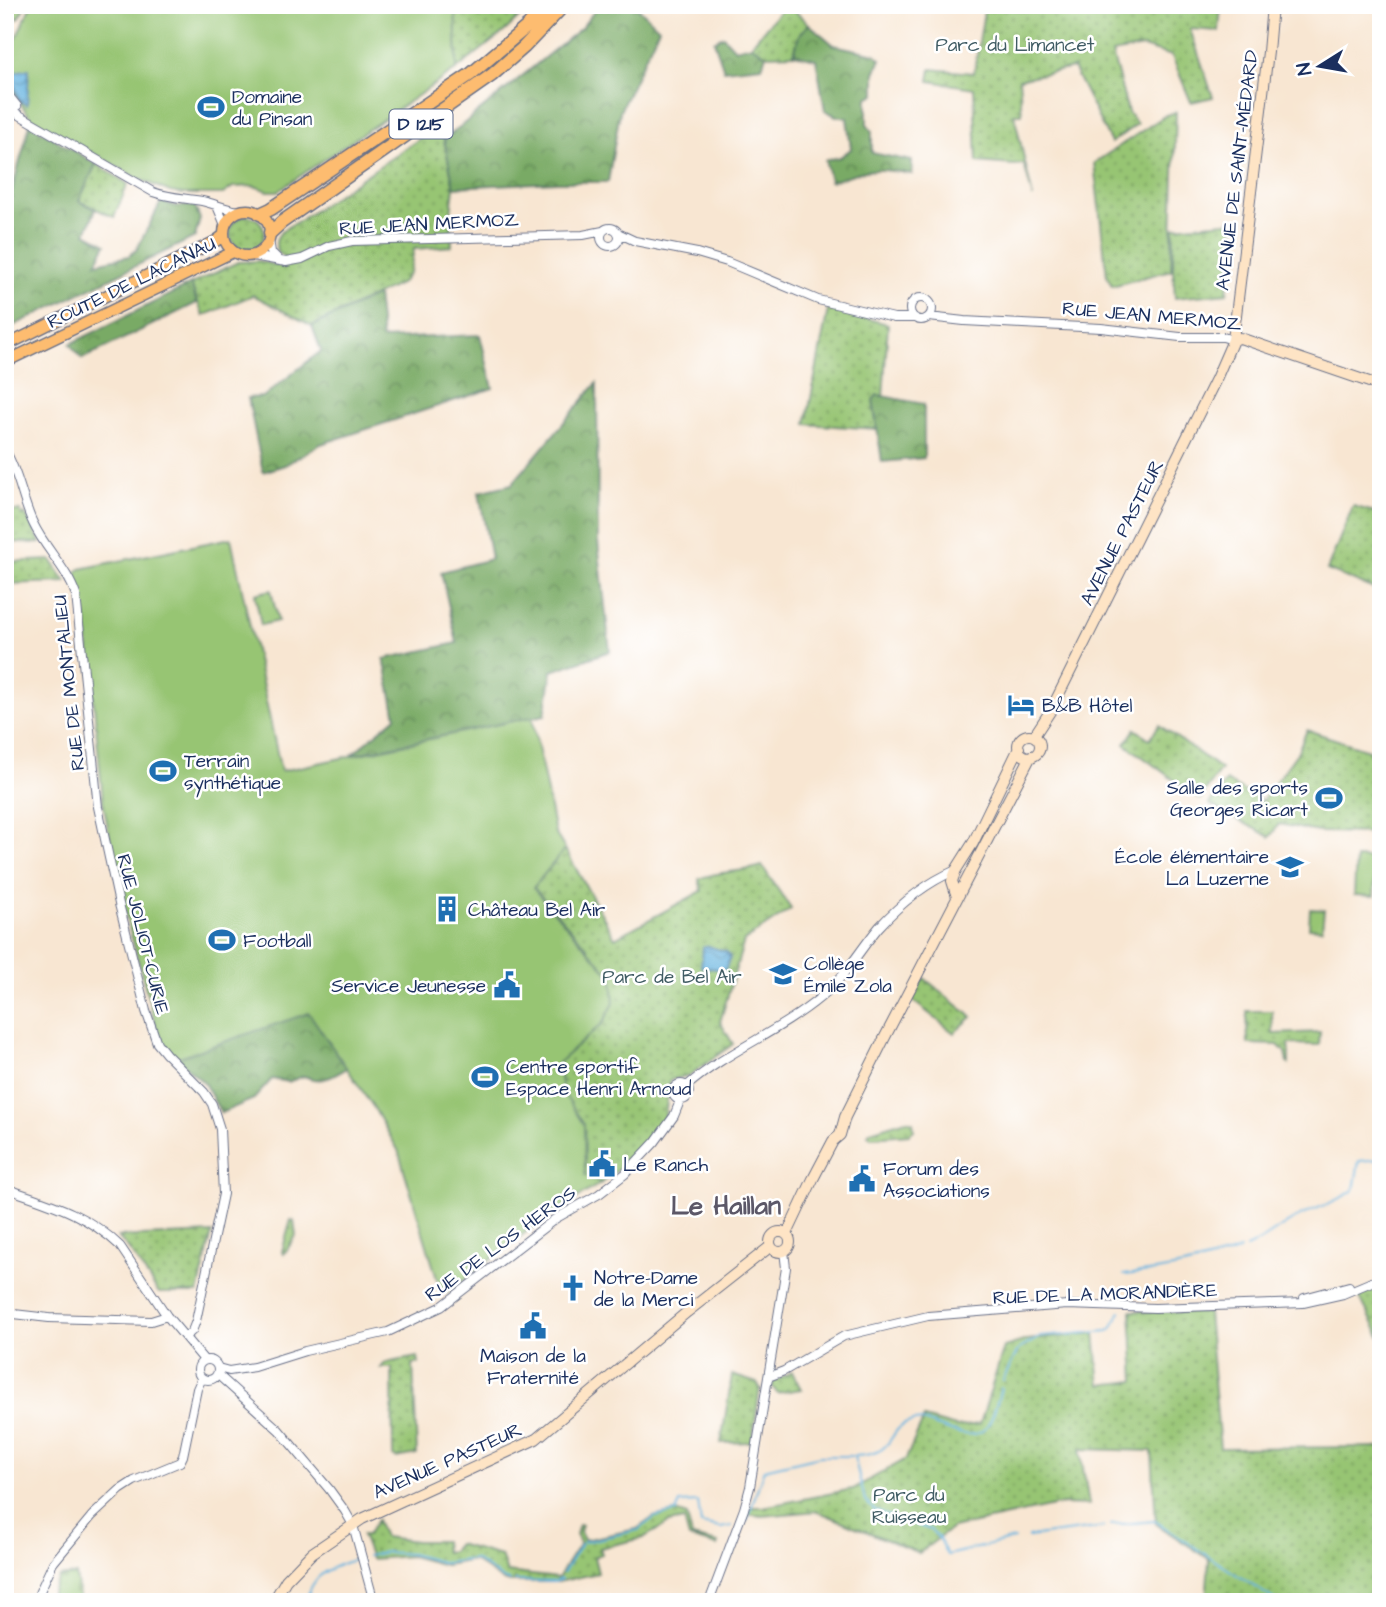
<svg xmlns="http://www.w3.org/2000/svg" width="1386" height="1607" font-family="'Architects Daughter',sans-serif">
  <defs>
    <pattern id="green-dots" width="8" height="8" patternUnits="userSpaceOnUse" patternTransform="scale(1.75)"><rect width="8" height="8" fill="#97c573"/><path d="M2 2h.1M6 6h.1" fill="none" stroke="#7aa062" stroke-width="1.8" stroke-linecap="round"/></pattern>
    <pattern id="forest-crowns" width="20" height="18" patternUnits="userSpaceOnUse" patternTransform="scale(1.75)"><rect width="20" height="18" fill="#79aa65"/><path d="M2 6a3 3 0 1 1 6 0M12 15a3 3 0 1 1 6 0" fill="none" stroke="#628b56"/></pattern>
    <pattern id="cemetery-stones" width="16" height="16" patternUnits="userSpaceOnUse" patternTransform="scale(1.75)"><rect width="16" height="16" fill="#97c573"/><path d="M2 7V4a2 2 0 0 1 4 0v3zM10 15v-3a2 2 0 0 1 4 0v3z" fill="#7aa062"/></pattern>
    <pattern id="water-waves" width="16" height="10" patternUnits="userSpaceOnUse" patternTransform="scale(1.75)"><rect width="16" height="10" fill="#66b4e0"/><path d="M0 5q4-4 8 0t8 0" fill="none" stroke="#5393b9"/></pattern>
  </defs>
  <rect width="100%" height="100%" fill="#fff"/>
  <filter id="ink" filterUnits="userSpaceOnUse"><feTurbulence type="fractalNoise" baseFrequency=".0143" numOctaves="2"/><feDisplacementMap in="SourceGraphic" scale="14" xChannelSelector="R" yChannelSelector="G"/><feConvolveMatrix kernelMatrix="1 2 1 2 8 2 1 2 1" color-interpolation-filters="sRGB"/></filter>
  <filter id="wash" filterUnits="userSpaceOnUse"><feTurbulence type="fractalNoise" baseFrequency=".00686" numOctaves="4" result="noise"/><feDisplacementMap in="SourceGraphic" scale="28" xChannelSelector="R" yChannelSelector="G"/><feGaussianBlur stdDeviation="1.57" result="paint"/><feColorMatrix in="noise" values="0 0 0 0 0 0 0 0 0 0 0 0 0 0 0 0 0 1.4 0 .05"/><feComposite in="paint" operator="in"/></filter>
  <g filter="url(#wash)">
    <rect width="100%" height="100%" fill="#f8e6d2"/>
    <path fill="url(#green-dots)" stroke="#597a68" stroke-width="2" d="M5,5H25L19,19L5,16Z
      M455,5H532L505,31L457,69Z
      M785,5H788L809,24L799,35L794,54L766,55L751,45Z
      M985,5L1026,11L1078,8V5H1221L1219,31L1190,29L1213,97L1191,102L1172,56L1143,47L1112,53L1128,112L1137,124L1111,143L1073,68L1019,79L1022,114H1014L1033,198L1024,164L1014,165L977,162L974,88L929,81L931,69L974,73Z
      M1176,112L1171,270L1112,286L1107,276L1094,163L1166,115Z
      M435,128L444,140L454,187L451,213L452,246L414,249L410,271L402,283L312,326L253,295L203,316L191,284L238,262L259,261L282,267L283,256L277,252C272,234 285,228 299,221Z
      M96,164L128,184L114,217L78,201Z
      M230 233a17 17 0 1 1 34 0a17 17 0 1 1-34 0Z
      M1235,221L1227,293L1175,298L1173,269L1174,227Z
      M828,309L888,324L883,397L877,396L873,400L877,429L806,424Z
      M1353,506L1381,514V592L1327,570Z
      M9,511H20L22,516L25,514L41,543L5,542V522L8,521Z
      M51,560L66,582L5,584V562Z
      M1159,725L1221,769L1200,799L1125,744L1135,729L1150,739Z
      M1307,730L1381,754V833L1318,832L1279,824L1270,837L1209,804L1226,781L1262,801L1297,753Z
      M565,849L615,938L702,891L699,879C718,870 742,873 762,866L791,909L744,941L720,1022L733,1044L690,1075L670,1080L665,1116L629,1161L601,1183L585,1175L584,1125L562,1091L558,1063L573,1048L588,948L533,887Z
      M924,978L972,1017L954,1033L912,1000Z
      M1272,1011L1273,1034L1320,1032L1319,1045L1289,1044V1064L1287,1063L1285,1052L1278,1045L1248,1044L1247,1011Z
      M906,1120L913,1122L914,1130L909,1134L871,1137L868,1135L870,1131Z
      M291,1220L294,1221L296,1236L284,1254L282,1251Z
      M212,1233L198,1293H159L127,1247L118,1237Z
      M1381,1284V1338L1358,1294Z
      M1131,1311L1208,1313L1220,1448L1381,1447V1602H1206L1209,1559L1156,1524L1152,1451L1080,1449L1089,1505L1063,1504L952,1528L919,1553L817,1511L762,1516L748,1514L751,1507H763L853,1489L906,1459L924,1418L956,1427L980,1424L1004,1347L1027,1340L1095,1333L1100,1385L1135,1381Z
      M418,1357L419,1363L413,1364L417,1454L396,1458L393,1456L392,1368H381L385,1363Z
      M792,1372L801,1389L777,1393L772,1386L774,1382Z
      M732,1375L757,1383L760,1388L752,1442L721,1443Z
      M675,1512L687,1516L692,1537L718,1543L717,1546L689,1538L684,1520L669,1523L643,1538L600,1548L602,1554L594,1557L598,1573L558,1582H505L473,1560L445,1565L411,1556L371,1559L362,1535H367L377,1520L384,1537L416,1541H444L445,1552L452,1551L458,1544L501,1556L507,1572L558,1578L580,1543L576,1535L579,1524L582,1525L580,1532L584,1540L637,1529L654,1517Z"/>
    <path fill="url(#forest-crowns)" stroke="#4a6c62" stroke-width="2" d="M599,5H635L659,28L620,111L608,182H556L454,187L444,140L582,27Z
      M809,24L834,45L875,54L881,59L875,73V94L867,98V125L872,131V153L912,161V174C893,171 876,167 857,173C847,175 840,180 830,181L825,160L840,157L851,149L847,118L836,116L825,110L816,59L794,54L799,35Z
      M723,36L735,49L751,45L766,55L762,66L724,70L714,41Z
      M30,124L96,164L79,201L96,209L86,233L106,244L96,263L129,256L137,249L161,202L175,206H195L200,219L195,237L5,330L6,212Z
      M191,284L197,303L82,359L70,344Z
      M377,295L382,339L480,335L493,388L321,444L285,465L263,472L248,398L263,397L321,351L312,326Z
      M597,383L598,541L610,651L552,671L545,715L351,755L396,717L384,659L457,643L441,572L491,559L479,492L512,484Z
      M877,395L924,404V458L882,462L873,400Z
      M309,1012L347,1068C332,1077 322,1084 304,1076L288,1082L272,1079L254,1099L221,1113L204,1083L176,1058Z"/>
    <path fill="url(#cemetery-stones)" stroke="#597a68" stroke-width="2" d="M76,1575L80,1602H47L59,1577Z"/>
    <path fill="#97c573" stroke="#597a68" stroke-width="2" d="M31,5H455L457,69L278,191H268L254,186L233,187L223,194H183L170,192L137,178L32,119L15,96L12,82L14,70L5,63Z
      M231,538L281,771L532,717L555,833L565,849L533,888L612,977L614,1003L603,1023L558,1063L562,1091L584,1125L585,1175L601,1183L542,1220L447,1293L441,1292L398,1150L374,1108L309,1013L176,1058L162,1041L157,1030L121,898L103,802L86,619L76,574L80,569Z
      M271,590L278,621L261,625L255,594Z
      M1356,858L1376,859L1374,896L1354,895Z
      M1310,909L1324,910L1322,929L1309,928Z"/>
    <path fill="url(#water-waves)" stroke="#40729f" stroke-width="2" d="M29,69L27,105L19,100L11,73Z
      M707,946L727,952L730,958L725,970L701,967L703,947Z"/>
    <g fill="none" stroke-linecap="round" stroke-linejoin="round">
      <path stroke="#66b4e0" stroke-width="2" d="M1246,1248C1264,1240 1273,1232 1289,1222C1310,1209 1334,1204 1354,1190L1359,1161L1381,1159
        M1124,1275C1164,1271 1202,1264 1240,1250
        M1003,1380L1018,1350L1040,1337L1108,1331L1113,1327L1120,1311
        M854,1456C899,1455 885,1429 910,1422C919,1419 927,1422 936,1426C984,1444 989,1434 1001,1388
        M747,1521L764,1469L820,1456H854L865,1500L875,1511L931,1530L938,1537L947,1555L1015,1539
        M1111,1525L1155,1521L1278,1602
        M1028,1537L1104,1527
        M584,1542L638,1530L655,1517L676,1512L680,1503L698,1502L701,1524L721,1528L732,1526
        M368,1556L385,1552L411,1554L445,1563L474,1559L505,1580L510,1581
        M563,1573L581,1544
        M515,1581L555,1582L561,1579
        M306,1602C313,1572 329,1568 356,1559"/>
    </g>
  </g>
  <g filter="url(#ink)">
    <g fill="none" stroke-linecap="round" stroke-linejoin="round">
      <g stroke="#686f87" stroke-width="10">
        <path id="tertiary" d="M5,91L17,106
          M5,100L16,113L153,192C170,198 185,198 202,201C216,204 227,210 241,211
          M217,206L225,225
          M601 237a9 9 0 1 1 18 0a9 9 0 1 1-18 0Z
          M618,233L635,241L697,253L727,262L818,300L894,318H915
          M269,240L271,252L280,261
          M253,256L286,262L302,259L329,246L352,241L583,235L603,231
          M910 309a11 11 0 1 1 22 0a11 11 0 1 1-22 0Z
          M929,317L964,321L1101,328L1180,337H1223L1233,340
          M5,450C19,473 22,500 33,523C45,549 67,568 76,595L98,807L119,904L146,1011L157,1043L166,1054L204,1092L212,1104L220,1129L223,1194L196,1321L192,1331L185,1337
          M673 1092a8 8 0 1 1 16 0a8 8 0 1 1-16 0Z
          M687,1086C727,1051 779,1032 821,997C845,977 859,951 879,927C901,903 926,883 956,870
          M5,1188C48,1203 86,1213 120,1246L167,1316L204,1360
          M1304,1298L1349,1286
          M5,1313L49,1318L151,1321L167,1316
          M198 1370a10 10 0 1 1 20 0a10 10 0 1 1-20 0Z
          M218,1368L229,1371L254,1367L305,1351L388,1332L441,1307L555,1219L599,1194L625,1174L655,1142L674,1116L680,1101
          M217,1374L279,1430L329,1489L345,1511L353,1525L374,1602
          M768,1377L784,1371L844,1336L928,1316L1067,1305L1155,1308L1303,1303L1343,1294L1381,1278
          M35,1602L53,1563L92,1516L120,1490L134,1481L180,1462L183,1456L197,1389L202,1378
          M709,1602L744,1509L750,1487L786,1268L784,1251"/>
      </g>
      <g stroke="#686f87" stroke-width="12">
        <path id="secondary" d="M1233,340L1240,338L1381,386
          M1018 746a11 11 0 1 1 22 0a11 11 0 1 1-22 0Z
          M1034,736L1051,710L1103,606L1216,379L1233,340L1268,52L1272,5
          M957,897L952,881L956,870L973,843L1019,748
          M770 1242a10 10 0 1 1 20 0a10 10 0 1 1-20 0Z
          M787,1234L813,1179L833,1141L840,1135L845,1117L885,1037L1031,756
          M273,1602L286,1580L312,1553L362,1519L536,1439L687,1312L771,1246"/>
      </g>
      <g stroke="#686f87" stroke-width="13">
        <path id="primary" d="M224 233a23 23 0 1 1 46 0a23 23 0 1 1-46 0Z
          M5,346L216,241L224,235
          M5,362L233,252"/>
      </g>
      <g stroke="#686f87" stroke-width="15">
        <path id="motorway" d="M260,214L271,209L471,74L529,25L548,5
          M270,233L282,222L492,75L524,47L564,5"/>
      </g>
      <use href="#tertiary" stroke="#fff" stroke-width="8"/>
      <use href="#secondary" stroke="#fee4c5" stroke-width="10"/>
      <use href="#primary" stroke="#fdbc6f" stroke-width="10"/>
      <use href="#motorway" stroke="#fdbc6f" stroke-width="12"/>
    </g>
  </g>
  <defs>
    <g id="stadium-bare" transform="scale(2.1)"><path d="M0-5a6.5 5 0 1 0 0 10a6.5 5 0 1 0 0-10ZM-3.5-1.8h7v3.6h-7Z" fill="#1f6fb2" stroke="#fff" stroke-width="2.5" paint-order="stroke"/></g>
    <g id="hotel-bare" transform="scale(2.1)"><path d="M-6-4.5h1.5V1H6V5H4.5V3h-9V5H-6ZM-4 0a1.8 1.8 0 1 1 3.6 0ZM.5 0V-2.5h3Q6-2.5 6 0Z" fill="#1f6fb2" stroke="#fff" stroke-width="2.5" paint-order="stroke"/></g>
    <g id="school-bare" transform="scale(2.1)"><path d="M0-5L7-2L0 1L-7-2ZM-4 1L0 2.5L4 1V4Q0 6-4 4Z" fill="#1f6fb2" stroke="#fff" stroke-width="2.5" paint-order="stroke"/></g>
    <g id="building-bare" transform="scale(2.1)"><path d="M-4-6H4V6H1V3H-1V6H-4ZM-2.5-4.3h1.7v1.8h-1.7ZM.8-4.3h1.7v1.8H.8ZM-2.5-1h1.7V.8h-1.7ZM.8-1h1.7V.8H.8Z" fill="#1f6fb2" stroke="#fff" stroke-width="2.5" paint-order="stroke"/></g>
    <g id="civic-bare" transform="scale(2.1)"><path d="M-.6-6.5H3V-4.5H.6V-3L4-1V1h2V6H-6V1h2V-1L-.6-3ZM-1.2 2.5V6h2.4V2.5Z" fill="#1f6fb2" stroke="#fff" stroke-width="2.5" paint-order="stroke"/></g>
    <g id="church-bare" transform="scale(2.1)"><path d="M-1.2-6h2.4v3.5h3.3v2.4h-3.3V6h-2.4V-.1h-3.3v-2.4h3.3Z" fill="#1f6fb2" stroke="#fff" stroke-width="2.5" paint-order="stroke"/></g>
  </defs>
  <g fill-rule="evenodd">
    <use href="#stadium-bare" x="211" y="107"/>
    <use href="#hotel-bare" x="1021" y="705"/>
    <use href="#stadium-bare" x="163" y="771"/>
    <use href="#stadium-bare" x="1329" y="798"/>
    <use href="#school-bare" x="1290" y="867"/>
    <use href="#building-bare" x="447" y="909"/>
    <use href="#stadium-bare" x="222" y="940"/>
    <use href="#school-bare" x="783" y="974"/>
    <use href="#civic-bare" x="507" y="985"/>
    <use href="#stadium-bare" x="485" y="1077"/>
    <use href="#civic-bare" x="602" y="1164"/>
    <use href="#civic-bare" x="862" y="1179"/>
    <use href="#church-bare" x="573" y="1288"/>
    <use href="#civic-bare" x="533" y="1326"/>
  </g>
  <g text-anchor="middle" stroke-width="5" stroke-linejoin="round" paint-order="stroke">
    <rect fill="#fff" stroke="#5f6d8e" stroke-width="2" x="389.5" y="109.5" width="63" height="29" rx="5"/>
    <g font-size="18" font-weight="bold" fill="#1b2f5e">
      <text x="421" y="130">D 1215</text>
    </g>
    <g font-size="19" fill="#405c64" stroke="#fff">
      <text x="1015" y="51">Parc du Limancet</text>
      <text x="672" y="983">Parc de Bel Air</text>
      <text x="909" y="1501">Parc du<tspan x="909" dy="22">Ruisseau</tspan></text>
    </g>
    <g font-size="19" fill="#1b2f5e" stroke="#fff" text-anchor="start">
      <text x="232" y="103">Domaine<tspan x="232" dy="22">du Pinsan</tspan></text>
      <text x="1042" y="712">B&amp;B Hôtel</text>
      <text x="184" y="767">Terrain<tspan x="184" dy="22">synthétique</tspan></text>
      <text x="1308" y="794" text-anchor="end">Salle des sports<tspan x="1308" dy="22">Georges Ricart</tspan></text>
      <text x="1269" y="863" text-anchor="end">École élémentaire<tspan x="1269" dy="22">La Luzerne</tspan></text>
      <text x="468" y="916">Château Bel Air</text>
      <text x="243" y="947">Football</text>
      <text x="804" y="970">Collège<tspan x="804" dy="22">Émile Zola</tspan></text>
      <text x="486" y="992" text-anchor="end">Service Jeunesse</text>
      <text x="506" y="1073">Centre sportif<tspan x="506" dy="22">Espace Henri Arnoud</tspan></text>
      <text x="623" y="1171">Le Ranch</text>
      <text x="883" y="1175">Forum des<tspan x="883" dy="22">Associations</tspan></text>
      <text x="594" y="1284">Notre-Dame<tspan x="594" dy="22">de la Merci</tspan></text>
      <text x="533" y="1362" text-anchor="middle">Maison de la<tspan x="533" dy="22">Fraternité</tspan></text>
    </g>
    <g font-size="19" fill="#1b2f5e" stroke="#fff">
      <text transform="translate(1236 170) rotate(-83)" y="7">AVENUE DE SAINT-MÉDARD</text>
      <text transform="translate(429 223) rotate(-3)" y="7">RUE JEAN MERMOZ</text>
      <text transform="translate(131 282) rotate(-26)" y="7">ROUTE DE LACANAU</text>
      <text transform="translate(1152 315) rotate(5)" y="7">RUE JEAN MERMOZ</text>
      <text transform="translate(1121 532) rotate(-63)" y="7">AVENUE PASTEUR</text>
      <text transform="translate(68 683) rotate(-96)" y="7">RUE DE MONTALIEU</text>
      <text transform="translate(144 934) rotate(76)" y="7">RUE JOLIOT-CURIE</text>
      <text transform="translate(500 1243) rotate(-36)" y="7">RUE DE LOS HEROS</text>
      <text transform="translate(1105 1293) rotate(-2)" y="7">RUE DE LA MORANDIÈRE</text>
      <text transform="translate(447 1460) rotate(-24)" y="7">AVENUE PASTEUR</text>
    </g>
    <g font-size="26" font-weight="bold" fill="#5c5868" stroke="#fff">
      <text x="726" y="1214">Le Haillan</text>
    </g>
  </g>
  <rect width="1386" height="1607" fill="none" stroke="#fff" stroke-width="28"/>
  <g transform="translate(1320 66) rotate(259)" stroke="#ffffff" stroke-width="5" paint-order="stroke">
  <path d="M0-5L12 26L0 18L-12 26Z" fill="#1b2f5e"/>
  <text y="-10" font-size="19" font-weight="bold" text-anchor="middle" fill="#1b2f5e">N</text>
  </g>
</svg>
